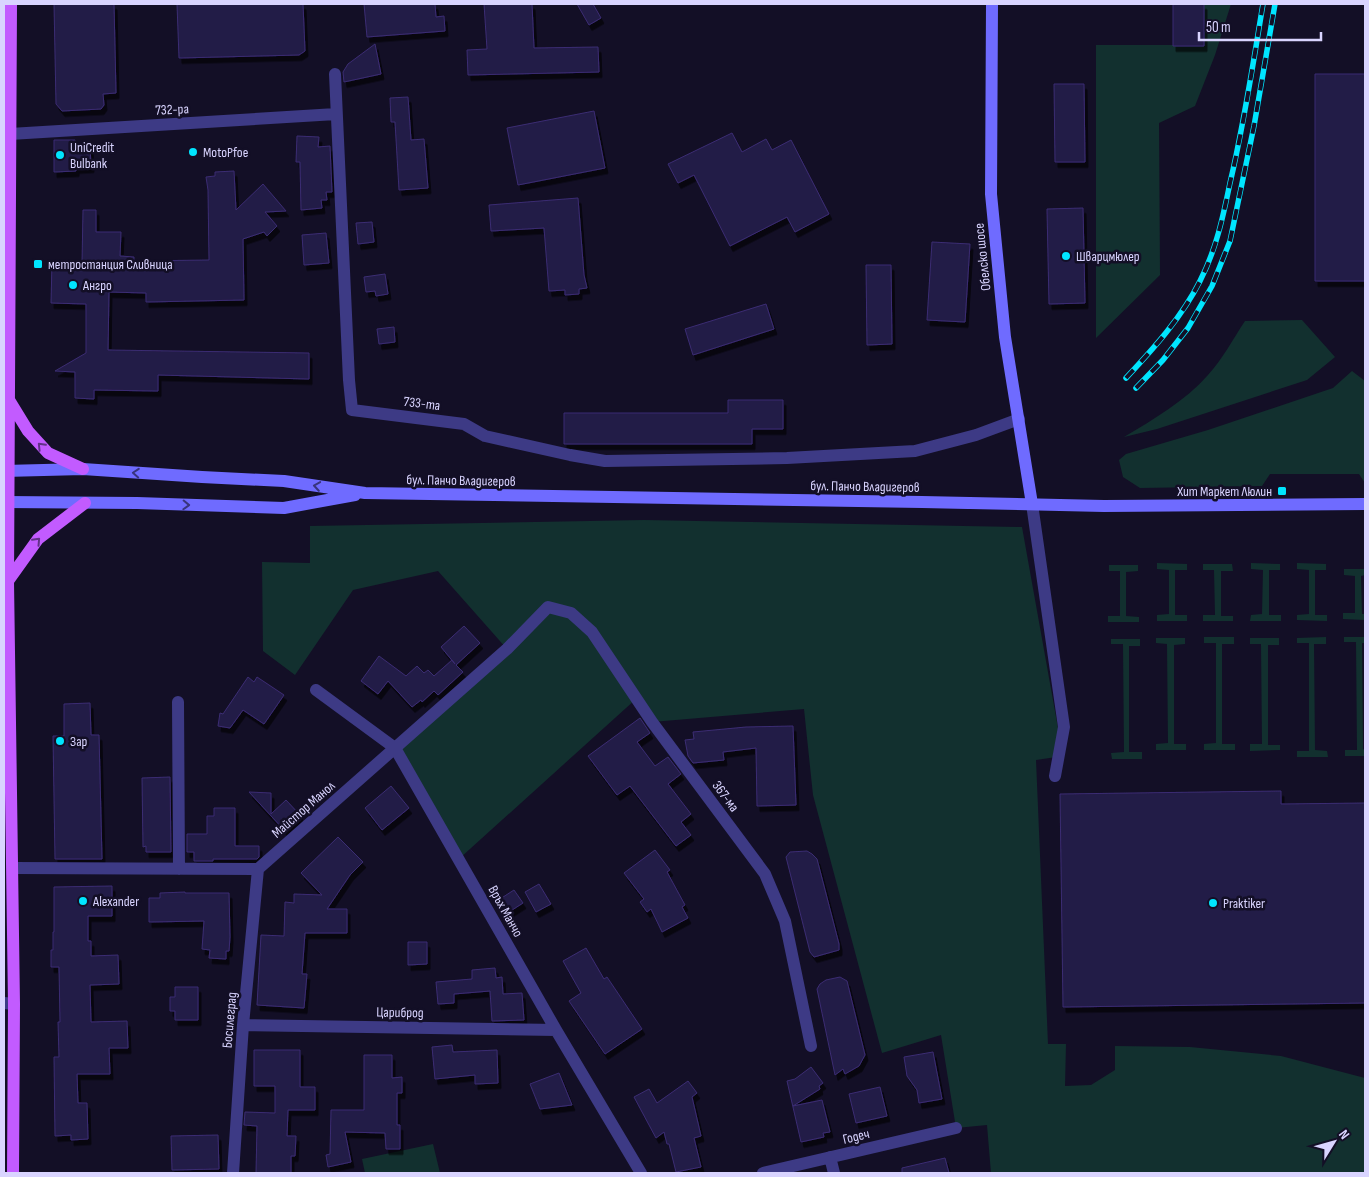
<svg xmlns="http://www.w3.org/2000/svg" width="1369" height="1177" font-family="'Sofia Sans Condensed',sans-serif">
  <defs>
    <filter id="shadow"><feDropShadow dx="3" dy="5.5" stdDeviation="0" flood-color="#0009"/></filter>
  </defs>
  <rect width="100%" height="100%" fill="#130f26"/>
  <path fill="#12302f" d="M1204,4H1231L1215,55L1195,106L1159,123L1160,275L1096,338V45H1204Z
    M1302,320L1335,357L1307,380L1157,429L1124,437C1154,419 1185,401 1208,375C1222,360 1233,339 1245,321Z
    M1352,371L1365,381V483L1359,474H1270L1262,486L1140,488L1123,477L1119,460L1126,454L1208,430L1333,388Z
    M644,520L1022,527L1063,756L1036,760L1048,1044H1066L1065,1086L1091,1085L1115,1070V1046L1190,1047L1281,1056L1365,1078V1173H991L987,1125L956,1128L941,1035L882,1053L813,795L804,709L652,722L636,699L460,858L395,748L507,649L438,571L353,590L295,675L263,651L262,562L310,563V526Z
    M1157,563L1187,564V570H1175V615H1187V621H1157V615L1169,614V570L1157,569Z
    M1251,563L1280,564V570H1269V615H1281V621H1250L1251,615L1262,614L1263,570L1251,569Z
    M1297,563L1326,564V570H1315V615H1327V621L1297,620V615L1309,614V570L1297,569Z
    M1203,564H1232L1233,571H1221V616H1233V621H1203V615H1215L1214,570H1203Z
    M1109,565H1138V571L1126,572V616L1139,617V622H1108V616H1120V571H1109Z
    M1344,569H1365V575L1361,576L1362,614H1365V620L1343,619V613H1355V576L1344,575Z
    M1204,637H1234V644H1222V744H1235V750H1204V744L1216,743V643H1204Z
    M1326,637V644H1314L1315,750L1327,751L1328,757H1297V751H1309V643H1297V638Z
    M1344,637H1365V643H1362L1363,749L1365,750V756H1345V750H1357L1356,642H1344Z
    M1156,638H1185V644L1174,645V744H1186V750H1156V744L1168,743L1167,644L1156,643Z
    M1250,638H1279V645H1268V745H1280V750L1250,751V744H1262L1261,644H1250Z
    M1111,639H1140V646H1129V752H1142V759H1112L1111,753L1124,752L1123,644H1111Z
    M433,1144L440,1173H365L362,1159Z"/>
  <path fill="#241b47" stroke="#3b2d73" filter="url(#shadow)" d="M54,4H114L116,93L103,94L104,105L101,109L62,111L56,104Z
    M177,4H303L305,51L299,55L179,58Z
    M364,4H435L436,17L444,16L445,31L367,37Z
    M484,4H532L534,48L598,47L599,72L468,75L467,50L487,49Z
    M577,4H593L601,18L589,25Z
    M1173,4H1204V46H1173Z
    M375,44L381,74L344,82L343,72L348,64Z
    M1315,74H1365V281H1315Z
    M1054,84H1084L1085,162H1055Z
    M408,97L411,140L424,139L428,188L399,190L395,122H391L390,98Z
    M594,111L605,168L518,185L507,128Z
    M732,133L742,152L766,139L772,150L791,140L829,214L795,232L787,217L730,246L694,175L678,183L668,164Z
    M297,136L319,137L318,147L330,146L332,192H326L327,200H321L322,208L301,210L300,162H296Z
    M54,140H75V144H90L91,167L76,168V171L54,172Z
    M234,171L236,210L263,184L286,211L265,212L277,226L267,236L264,232L243,239L244,300L146,302V293L109,292L108,350L309,353V379L158,375V391L94,390V399L75,398V372L55,371L86,353V304L51,303L52,263L82,264L83,210H96V232H121L120,256L134,257V261L209,260L208,190L206,177L215,176V172Z
    M578,198L584,275L587,288L579,289V294L565,295V290L549,291L544,228L491,231L489,205Z
    M1083,208L1085,303L1049,304L1047,209Z
    M372,222L374,242L358,244L356,223Z
    M326,233L329,263L304,265L302,235Z
    M932,242L970,244L965,322L927,320Z
    M866,265H891L892,344L867,345Z
    M385,274L388,294L376,296L375,291L366,292L364,277Z
    M766,304L774,329L693,355L685,329Z
    M394,327L395,342L379,344L377,329Z
    M728,400H783V429H752V444H564V413H728Z
    M464,626L480,643L456,665L463,672L438,695L434,691L422,702L421,700L412,707L388,681L378,694L361,681L379,656L406,676L417,666L424,673L428,670L434,676L452,660L455,664L441,647Z
    M248,677L254,682L257,677L284,695L264,724L243,710L230,728L218,726L220,713L223,714Z
    M90,703L91,735H99L102,859H55L53,736H64V704Z
    M640,718L650,733L637,742L655,766L668,757L681,774L668,784L691,814L681,822L691,835L676,846L630,786L617,795L588,756Z
    M793,726L796,805L757,806L756,748L723,752L724,760L693,763L688,756L685,740L694,739L693,732L746,727Z
    M170,777L171,852H146V846L143,847L142,778Z
    M391,786L409,808L382,830L365,808Z
    M1281,791V804L1365,803V1003L1063,1007L1060,794Z
    M249,792L271,793V814L286,800L300,815L284,830Z
    M214,808H235V846H259V857L257,859H213V861H194V852H187V834H207V816H214Z
    M338,837L363,862L350,875L327,909H347V933H305L302,974H307L304,1008L257,1005L261,935L284,936L285,902L294,903V894L322,895L301,873Z
    M655,850L670,870L667,872L685,905L682,907L688,918L662,932L651,909L647,912L640,902L644,899L624,873Z
    M807,851L812,854L817,859L839,944V950L814,957L810,952L786,857L790,852Z
    M539,884L551,904L536,912L525,892Z
    M112,886V916H88V941H91V956L118,955L119,984L90,985L91,1022L127,1021L128,1048H109L110,1074H77L78,1103H87L88,1139L71,1140V1135L55,1136L54,1057H59L58,1022H60L59,967H51V950H53V932H54V887Z
    M514,890L523,903L509,912L500,899Z
    M185,892V893H229L230,937L229,951H226V959L209,958L210,950L202,949L204,921L149,922V898H160V893Z
    M408,942H427V964L408,965Z
    M586,948L604,979L607,977L642,1029L605,1054L569,1001L581,993L563,961Z
    M495,968L496,978L502,977L503,994L522,993L524,1020L492,1021L490,991L454,994V1003L438,1004L436,982L472,979V970Z
    M840,977L847,981L865,1055L859,1066L845,1074L843,1069L835,1075L817,989L820,984L826,980Z
    M175,987H198V1020H175V1011H170V997H175Z
    M452,1045L453,1052L497,1050L498,1083L475,1084V1075L435,1079L432,1047Z
    M254,1050H300V1087H315V1110H288L287,1136H296L295,1156H291V1173H256L257,1126L244,1125L245,1112L275,1113V1086H254Z
    M933,1052L942,1099L919,1103L917,1090L907,1076L904,1057Z
    M364,1055H392V1078L402,1077V1093H397V1125H400V1149H386L385,1133L345,1132L351,1162L328,1167L326,1155L330,1154L331,1110H364Z
    M811,1067L823,1083L819,1086L820,1089L793,1106L822,1100L830,1132L823,1133L824,1137L801,1142L787,1081L795,1079Z
    M559,1073L572,1105L540,1109L530,1084Z
    M688,1081L697,1093L692,1097L701,1136L694,1138L701,1167L676,1172L669,1144H667L664,1132L656,1138L634,1097L649,1089L657,1103Z
    M880,1087L887,1116L856,1123L849,1094Z
    M218,1135L219,1169L172,1170L171,1136Z
    M945,1158L949,1173H902V1168Z"/>
  <g fill="none" stroke-linecap="round" stroke-linejoin="round">
    <path stroke="#3d3a85" stroke-width="12" d="M335,74L349,380L352,410L464,424L485,436L570,455L605,461L787,458L915,451L976,435L1019,419
      M10,134L336,114
      M1032,504L1064,727L1055,776
      M316,690L395,748L556,1030L641,1173
      M178,702L179,869
      M13,868L258,869L507,649L548,607L571,613L592,632L652,722L765,874L785,921L811,1046
      M4,1003L14,1004
      M243,1025L556,1030
      M830,1157L834,1173
      M233,1173L243,1025L258,869
      M763,1173L956,1128"/>
    <path stroke="#6f6bff" stroke-width="12" d="M992,4L991,194L1005,337L1032,504
      M4,471L83,469L202,477L284,481L365,493L922,502L1104,506L1365,504
      M4,502L137,503L284,508L355,495"/>
    <path stroke="#c25bff" stroke-width="12" d="M11,4L8,581L14,1004L13,1173
      M9,400L28,431L48,453L83,469
      M8,581L38,539L85,503"/>
    <g stroke="#00e5ff" stroke-width="5.5">
      <path id="rail" d="M1126,378C1154,348 1182,317 1200,281C1216,250 1223,217 1230,183C1244,124 1253,64 1263,4
        M1136,388L1163,360L1188,328L1212,286L1230,241L1254,126L1275,4"/>
    </g>
    <use href="#rail" stroke="#130f26" stroke-width="4" stroke-dasharray="11" stroke-linecap="butt"/>
  </g>
  <defs><path id="oneway-chevron" d="M-2-3.5L2.5 0L-2 3.5" fill="none" stroke-width="1.6" stroke-linecap="round" stroke-linejoin="round" transform="scale(1.25)"/></defs>
  <g stroke="#623188">
    <use href="#oneway-chevron" transform="translate(41 446) rotate(-134)"/>
    <use href="#oneway-chevron" transform="translate(37 541) rotate(-47)"/>
  </g>
  <g stroke="#38347d">
    <use href="#oneway-chevron" transform="translate(136 473) rotate(-176)"/>
    <use href="#oneway-chevron" transform="translate(317 486) rotate(-171)"/>
    <use href="#oneway-chevron" transform="translate(186 505) rotate(2)"/>
  </g>
  <g fill="#00e5ff" stroke="#130f26" stroke-width="2">
    <circle cx="193" cy="152" r="5"/>
    <circle cx="60" cy="155" r="5"/>
    <circle cx="1066" cy="256" r="5"/>
    <rect x="33" y="259" width="10" height="10" rx="2.5"/>
    <circle cx="73" cy="285" r="5"/>
    <rect x="1277" y="486" width="10" height="10" rx="2.5"/>
    <circle cx="60" cy="741" r="5"/>
    <circle cx="83" cy="901" r="5"/>
    <circle cx="1213" cy="903" r="5"/>
  </g>
  <g text-anchor="middle" stroke-width="5" stroke-linejoin="round" paint-order="stroke">
    <g font-size="14" fill="#d9d4ff" stroke="#130f26">
      <text transform="translate(172 109) rotate(-3)" y="5">732-ра</text>
      <text transform="translate(982 257) rotate(-96)" y="5">Обелско шосе</text>
      <text transform="translate(422 403) rotate(7)" y="5">733-та</text>
      <text transform="translate(461 480) rotate(1)" y="5">бул. Панчо Владигеров</text>
      <text transform="translate(865 486) rotate(1)" y="5">бул. Панчо Владигеров</text>
      <text transform="translate(726 796) rotate(53)" y="5">367-ма</text>
      <text transform="translate(303 809) rotate(-41)" y="5">Майстор Манол</text>
      <text transform="translate(506 911) rotate(61)" y="5">Връх Манчо</text>
      <text transform="translate(400 1012) rotate(1)" y="5">Цариброд</text>
      <text transform="translate(229 1020) rotate(-85)" y="5">Босилеград</text>
      <text transform="translate(856 1136) rotate(-13)" y="5">Годеч</text>
    </g>
    <g font-size="14" fill="#d9d4ff" stroke="#130f26" text-anchor="start">
      <text x="70" y="152">UniCredit<tspan x="70" dy="16">Bulbank</tspan></text>
      <text x="203" y="157">MotoPfoe</text>
      <text x="1076" y="261">Шварцмюлер</text>
      <text x="48" y="269">метростанция Сливница</text>
      <text x="83" y="290">Ангро</text>
      <text x="1272" y="496" text-anchor="end">Хит Маркет Люлин</text>
      <text x="70" y="746">Зар</text>
      <text x="93" y="906">Alexander</text>
      <text x="1223" y="908">Praktiker</text>
    </g>
  </g>
  <rect width="1369" height="1177" fill="none" stroke="#d9d4ff" stroke-width="10"/>
  <g transform="translate(1334 1142) rotate(53)" stroke="#130f26" stroke-width="4" paint-order="stroke">
  <path d="M0-4L9 19L0 12L-9 19Z" fill="#d9d4ff"/>
  <text y="-8" font-size="14" font-weight="bold" text-anchor="middle" fill="#d9d4ff">N</text>
  </g>
  <path d="M1199 32v8h122v-8" fill="none" stroke="#d9d4ff" stroke-width="2.5"/>
  <text x="1206" y="32" font-size="15" fill="#d9d4ff" stroke="#130f26" stroke-width="4" paint-order="stroke">50 m</text>
</svg>
